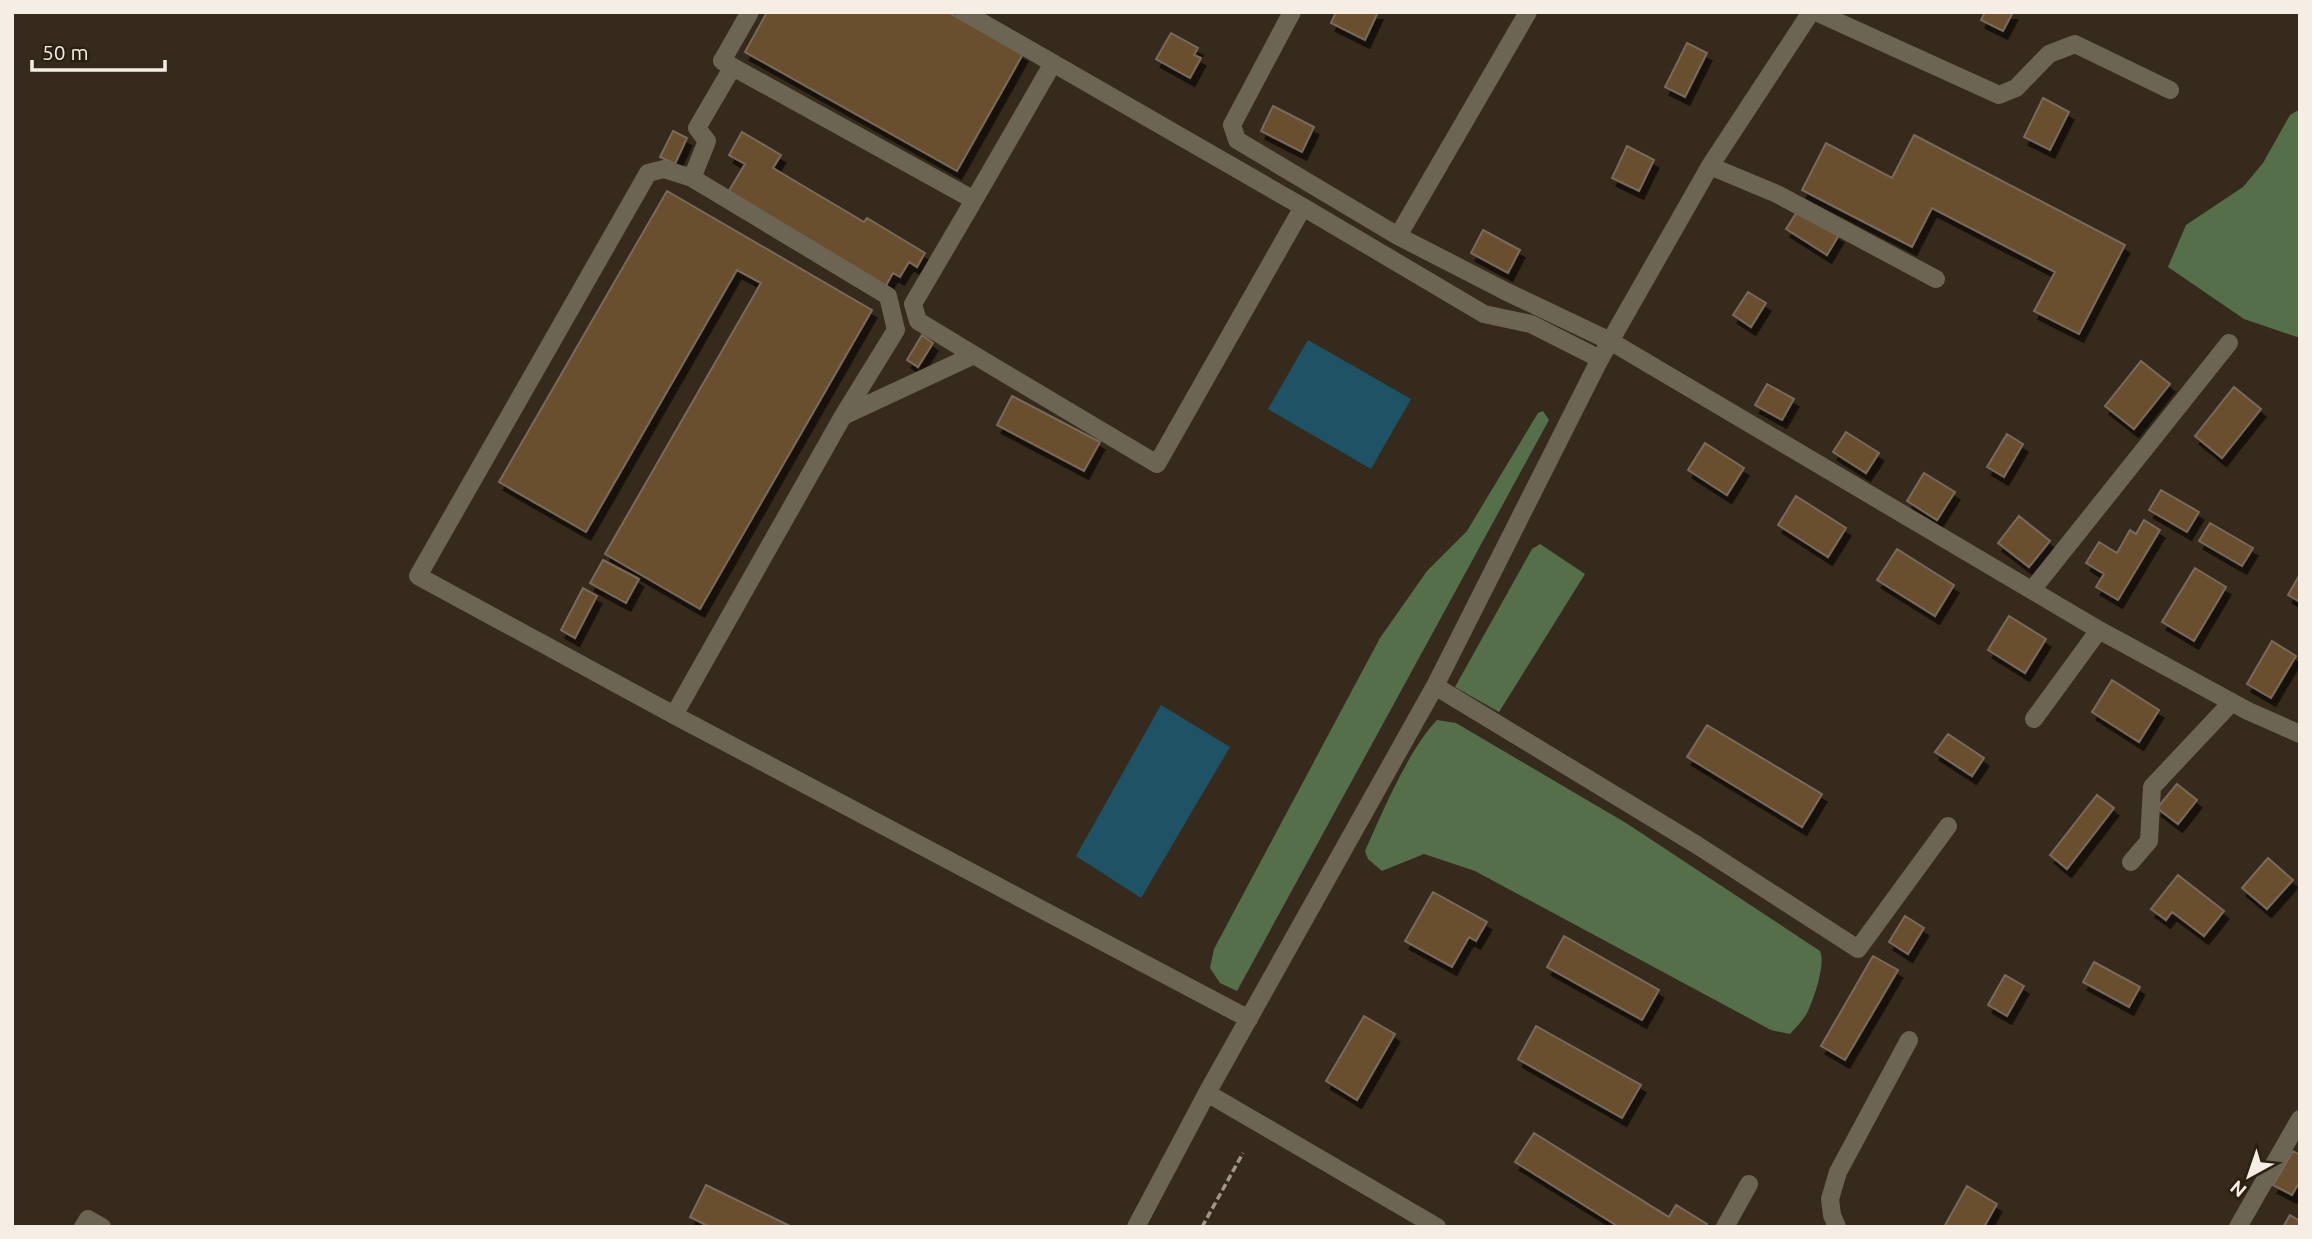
<svg xmlns="http://www.w3.org/2000/svg" width="2312" height="1239" font-family="Ubuntu,sans-serif">
  <defs>
    <filter id="shadow"><feDropShadow dx="4.5" dy="8" stdDeviation="0" flood-color="#0009"/></filter>
  </defs>
  <rect width="100%" height="100%" fill="#362a1c"/>
  <path fill="#556f4b" d="M2300,109V338L2244,319L2168,267L2186,225L2243,187L2263,163L2290,115Z
    M1543,411L1549,420L1237,991L1220,983L1210,968L1214,949L1380,638L1427,571L1467,531L1538,413Z
    M1540,544L1585,574L1499,712L1455,687L1532,549Z
    M1437,720L1456,723L1626,823L1820,951C1826,964 1814,998 1808,1011C1804,1020 1796,1027 1790,1034L1771,1030L1475,871L1424,854L1382,871L1368,859L1365,851C1382,813 1409,749 1437,720Z"/>
  <path fill="#1e5365" d="M1308,340L1411,399L1371,469L1268,409Z
    M1161,705L1230,747L1141,898L1076,856Z"/>
  <path fill="#6b4f2d" stroke="#786a5b" stroke-width="2" filter="url(#shadow)" d="M767,12H948L1023,54L957,171L745,52Z
    M1336,12H1378L1365,40L1331,23Z
    M1985,12H2013L2003,31L1981,20Z
    M1171,33L1198,48L1194,55L1201,58L1190,78L1156,59Z
    M1687,43L1707,53L1685,97L1665,87Z
    M2043,98L2069,112L2050,150L2024,137Z
    M1273,106L1314,127L1302,152L1261,131Z
    M673,131L687,138L675,164L660,157Z
    M742,132L781,155L773,168L864,222L867,218L925,253L917,267L909,262L900,277L893,273L885,287L727,194L745,164L729,155Z
    M1914,135L2125,245L2079,334L2034,311L2055,272L1932,208L1912,247L1802,190L1826,143L1892,178Z
    M1627,146L1654,160L1639,191L1612,178Z
    M667,191L872,310L700,609L605,554L761,283L737,270L586,532L499,482Z
    M1799,209L1839,235L1827,255L1786,229Z
    M1483,230L1520,250L1508,273L1471,253Z
    M1748,292L1766,303L1751,327L1733,315Z
    M922,335L933,343L918,367L907,360Z
    M2141,361L2170,384L2134,429L2105,406Z
    M1767,384L1794,399L1782,420L1755,405Z
    M2234,387L2261,409L2222,458L2195,436Z
    M1012,396L1100,442L1084,471L997,425Z
    M1846,432L1879,453L1866,473L1833,452Z
    M2007,434L2023,444L2004,477L1987,467Z
    M1705,443L1744,468L1727,495L1688,470Z
    M1924,473L1955,492L1937,520L1907,501Z
    M2161,490L2199,512L2187,532L2149,510Z
    M1796,496L1846,528L1828,557L1778,525Z
    M2019,516L2050,541L2029,567L1998,543Z
    M2144,520L2160,530L2118,600L2096,587L2104,574L2086,563L2099,542L2117,553L2130,530L2136,534Z
    M2210,523L2253,548L2242,566L2199,541Z
    M1897,549L1954,585L1935,616L1877,580Z
    M603,560L639,579L626,603L590,583Z
    M2195,568L2226,587L2194,641L2162,622Z
    M2300,574V602L2288,595Z
    M583,588L597,596L575,638L561,630Z
    M2009,616L2046,639L2025,673L1988,650Z
    M2272,641L2296,656L2271,698L2247,684Z
    M2112,680L2159,710L2139,742L2092,712Z
    M1707,725L1822,794L1802,827L1687,757Z
    M1948,734L1984,758L1972,776L1935,752Z
    M2177,784L2197,800L2178,824L2157,808Z
    M2097,795L2114,808L2067,869L2050,855Z
    M2268,858L2293,880L2267,909L2242,888Z
    M2178,875L2224,911L2204,936L2172,912L2166,920L2151,909Z
    M1433,892L1487,922L1476,941L1469,937L1452,967L1405,941Z
    M1905,916L1924,928L1908,954L1889,942Z
    M1564,936L1659,990L1642,1020L1547,967Z
    M1873,956L1898,970L1845,1060L1821,1046Z
    M2094,962L2140,987L2129,1007L2083,982Z
    M2005,975L2024,986L2007,1016L1988,1005Z
    M1364,1016L1395,1034L1357,1100L1326,1081Z
    M1536,1026L1641,1085L1622,1118L1518,1059Z
    M1534,1133L1669,1217L1676,1205L1707,1224L1705,1227H1619L1515,1162Z
    M2293,1151L2300,1155V1181L2292,1195L2273,1185Z
    M706,1185L792,1227H710L690,1217Z
    M1967,1186L1997,1204L1984,1227H1944Z
    M2290,1215L2300,1221V1227H2283Z"/>
  <g fill="none" stroke-linecap="round" stroke-linejoin="round">
    <path stroke="#9f958a" stroke-width="3.5" stroke-dasharray="7 3.5" stroke-linecap="butt" d="M1202,1227L1243,1153"/>
    <path stroke="#6d6554" stroke-width="18" d="M750,12L722,61L974,200L1053,63
      M1292,12L1232,125L1237,140L1398,236L1507,292L1610,341L2099,630L2248,711L2300,734
      M1816,12L1999,95L2016,88L2049,54L2075,44L2170,90
      M1710,166L1777,194L1936,279
      M692,178L707,141L697,128L732,68
      M1303,207L1484,314L1531,324L1600,359
      M1398,236L1528,12
      M974,355L918,321L913,304L974,200
      M843,416L974,355L1157,464L1303,207L964,12
      M2032,590L2229,343
      M1435,686L1697,845L1858,949L1948,826
      M674,715L843,416L896,330L888,296L692,178L664,169L648,173L418,576L674,715L1249,1019
      M2034,719L2099,630
      M2131,862L2149,841L2152,787L2232,702
      M1207,1093L1437,1227
      M83,1227L88,1219L102,1227
      M1136,1227L1207,1093L1435,686L1600,359L1710,166L1811,12
      M1725,1227L1749,1184
      M1837,1227L1832,1215L1830,1199L1838,1172L1909,1040
      M2238,1227L2300,1119"/>
  </g>
  <rect width="2312" height="1239" fill="none" stroke="#f6eee5" stroke-width="28"/>
  <g transform="translate(2249 1176) rotate(220)" stroke="#2c2013" stroke-width="5" paint-order="stroke">
  <path d="M0-5L12 26L0 18L-12 26Z" fill="#f6eee5"/>
  <text y="-10" font-size="19" font-weight="bold" text-anchor="middle" fill="#f6eee5">N</text>
  </g>
  <path d="M32 60v10h133v-10" fill="none" stroke="#f6eee5" stroke-width="3.5"/>
  <text x="42" y="60" font-size="21" fill="#f6eee5" stroke="#2c2013" stroke-width="5" paint-order="stroke">50 m</text>
</svg>
